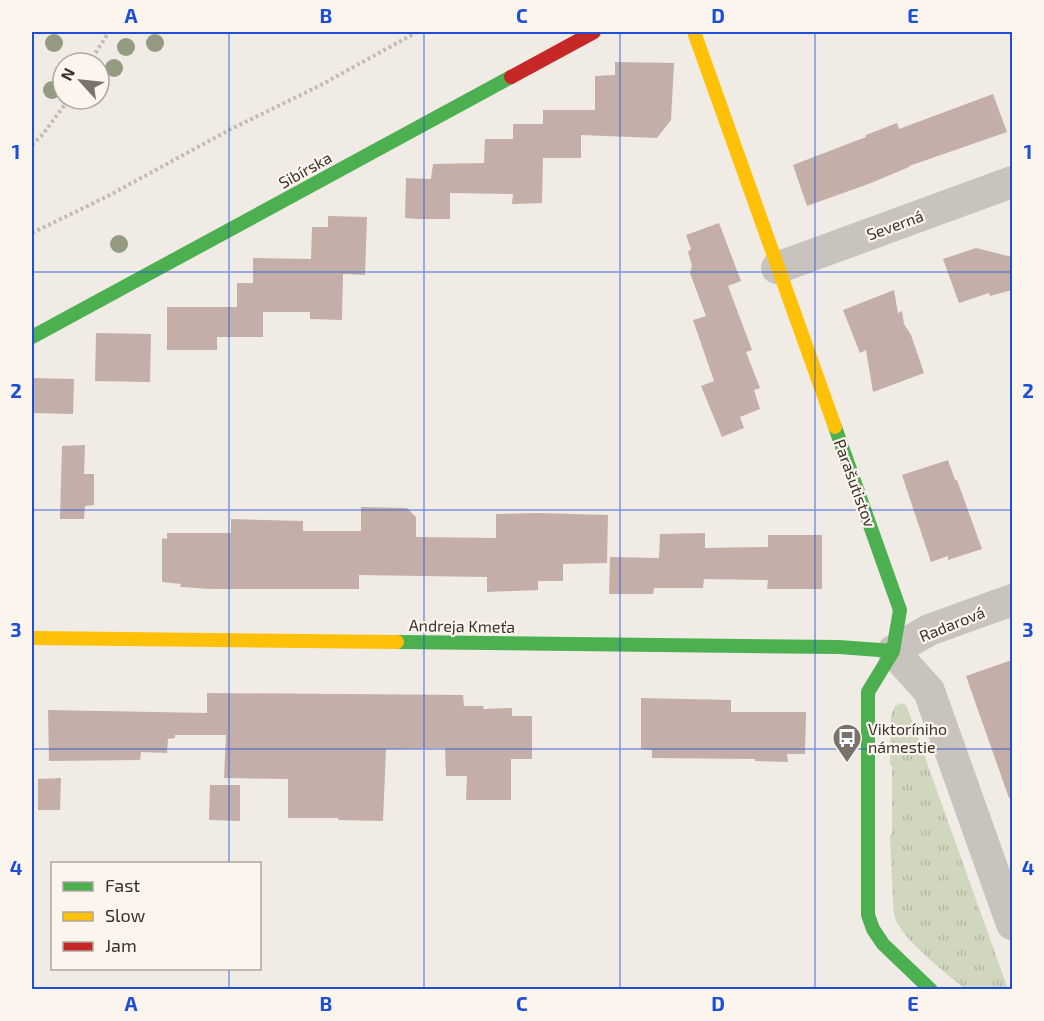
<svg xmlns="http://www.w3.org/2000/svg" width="1044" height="1021" font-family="'Exo 2',sans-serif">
  <defs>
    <pattern id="grass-tufts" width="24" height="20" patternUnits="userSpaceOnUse" patternTransform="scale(1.5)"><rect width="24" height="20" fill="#d1d6bf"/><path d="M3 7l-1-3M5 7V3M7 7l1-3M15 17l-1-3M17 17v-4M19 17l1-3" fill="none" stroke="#b4b8a4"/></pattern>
  </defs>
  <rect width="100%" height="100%" fill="#f0ebe5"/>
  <path fill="url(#grass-tufts)" d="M901,703L906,705L907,707L1008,989H965C945,972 912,947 899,926C894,919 893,910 893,902L890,835L892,834V765L890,766L891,716L895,706Z"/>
  <path fill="#c3afa7" d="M615,62L674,63L671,120L657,138L581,135V158H543L542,203L512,204L513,194L450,193V219H419L405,218L406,178L431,179L433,164L484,163L485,139H513V124H543V110H595V76L615,75Z
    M993,94L1007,132L909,166V167L871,183L807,206L793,165L866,137V135L897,123L899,129Z
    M328,216L367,217L365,275L343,274L342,320L310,319V312H263V337H217V350H167V307H237V283H253V258L311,259L312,227H328Z
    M719,223L741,281L728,286L752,350L746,352L760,388L754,390L760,409L740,417L744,428L722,437L701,386L714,381L693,320L706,316L690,273L692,266L688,252L691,249L686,235Z
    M976,248L1012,257V290L990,296L989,293L959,303L943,259Z
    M894,290L898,313L902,311L904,324L911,335L924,373L873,392L866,350L860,353L843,310Z
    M96,333L151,334L150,382L95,381Z
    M32,378L74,379L73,414L32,413Z
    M85,445L84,474H94V505L85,506L84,519H60L62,446Z
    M948,460L955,480H957L982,549L948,560V556L931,562L902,475Z
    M361,507L407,508L416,517V537L496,538V514L537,513L608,515L607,563L563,564V581H538V590L487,592V577L359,575V589H212L180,587L181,584L162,582V538L167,539V533H231V519L303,521V531H361Z
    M705,533V548L768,547V535H822V589H767L768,580L704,579L703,588H654L653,594H609L610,557L659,558L660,534Z
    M1012,660V797L1009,798L966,676Z
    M207,693L463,695L464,706H483L484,709L512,708V716H532V759H511V800H466L467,776H446L445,748L386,749L383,821L338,820V818H288V779L224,778L226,735H175V738L168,739L167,753L141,752L140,760L49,761L48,710L207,713Z
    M641,698L731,700V712H806L805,754H787L788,762L755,761V759L652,758V750L641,749Z
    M61,778L60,810H38V779Z
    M210,785H240V821L209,820Z"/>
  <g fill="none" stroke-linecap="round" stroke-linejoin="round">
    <path stroke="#c2bbb6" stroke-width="4" stroke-dasharray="3 3" stroke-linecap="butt" d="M89,63L109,32
      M32,145L43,134L69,99
      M32,233L108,196L231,129L319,86L417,32"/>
    <path stroke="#c9c3be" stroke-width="32" d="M777,268L1012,182
      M1012,600L929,630L893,651L929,691L1012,924"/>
    <path stroke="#4caf50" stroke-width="14" d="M32,337L511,77
      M835,427L900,610L893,651L868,692V915L873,929L883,944L931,990
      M397,642L839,647L893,651"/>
    <path stroke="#ffc107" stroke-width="14" d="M694,32L835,427
      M32,638L397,642"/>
    <path stroke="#c62828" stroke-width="14" d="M511,77L594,32"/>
  </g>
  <g fill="#959b80">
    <circle cx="54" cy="43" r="9"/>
    <circle cx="155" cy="43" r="9"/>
    <circle cx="126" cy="47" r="9"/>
    <circle cx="114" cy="68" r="9"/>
    <circle cx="52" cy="90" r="9"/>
    <circle cx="119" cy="244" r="9"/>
  </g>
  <path fill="none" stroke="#1d4ed8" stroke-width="1.5" stroke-opacity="0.55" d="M229,32V864M424,32V990M620,32V990M815,32V990M32,272H1012M32,510H1012M32,749H1012M229,968V990"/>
  <defs>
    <g id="bus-pin" transform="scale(1.5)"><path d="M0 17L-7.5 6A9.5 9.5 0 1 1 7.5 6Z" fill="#7a716c" stroke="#fbf5ee"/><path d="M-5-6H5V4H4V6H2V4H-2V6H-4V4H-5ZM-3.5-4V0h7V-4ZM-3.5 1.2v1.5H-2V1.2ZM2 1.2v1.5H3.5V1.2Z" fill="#fff"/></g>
  </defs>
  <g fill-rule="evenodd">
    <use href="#bus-pin" x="847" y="738"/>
  </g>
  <g text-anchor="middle" stroke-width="4.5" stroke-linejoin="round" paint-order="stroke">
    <g font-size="16" fill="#3b302b" stroke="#fbf5ee">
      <text transform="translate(305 170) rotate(-29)" y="6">Sibírska</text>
      <text transform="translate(895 225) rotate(-20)" y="6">Severná</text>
      <text transform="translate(855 483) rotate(70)" y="6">Parašutistov</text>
      <text transform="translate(952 624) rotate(-22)" y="6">Radarová</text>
      <text transform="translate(462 626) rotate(1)" y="6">Andreja Kmeťa</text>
    </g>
    <g font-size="16" fill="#3b302b" stroke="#fbf5ee" text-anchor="start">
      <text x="868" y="735">Viktoríniho<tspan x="868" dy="18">námestie</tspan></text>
    </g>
  </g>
  <rect width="1044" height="1021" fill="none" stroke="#fbf5ee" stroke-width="66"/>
  <rect x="51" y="862" width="210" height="108" fill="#fbf5ee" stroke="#aea6a0" stroke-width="1.5"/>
  <rect x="63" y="882" width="30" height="9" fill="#4caf50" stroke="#aea6a0" stroke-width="1.5"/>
  <text x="105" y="892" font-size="18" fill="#3b302b">Fast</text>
  <rect x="63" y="912" width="30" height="9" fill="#ffc107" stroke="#aea6a0" stroke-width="1.5"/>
  <text x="105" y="922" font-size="18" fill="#3b302b">Slow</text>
  <rect x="63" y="942" width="30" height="9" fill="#c62828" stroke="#aea6a0" stroke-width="1.5"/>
  <text x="105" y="952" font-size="18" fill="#3b302b">Jam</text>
  <g transform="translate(81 81) rotate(297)"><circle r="28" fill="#fbf5ee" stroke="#aea6a0" stroke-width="1.5"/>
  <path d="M0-4.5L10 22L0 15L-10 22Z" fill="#7a716c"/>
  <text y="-9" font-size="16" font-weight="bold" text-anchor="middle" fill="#3b302b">N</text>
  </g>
  <rect x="33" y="33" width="978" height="955" fill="none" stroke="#1d4ed8" stroke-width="2"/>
  <g font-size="20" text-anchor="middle" font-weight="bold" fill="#1d4ed8">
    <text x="131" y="23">A</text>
    <text x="326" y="23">B</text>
    <text x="522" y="23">C</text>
    <text x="718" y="23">D</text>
    <text x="913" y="23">E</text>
    <text x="16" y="159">1</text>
    <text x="1028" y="159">1</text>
    <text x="16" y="398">2</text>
    <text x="1028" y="398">2</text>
    <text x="16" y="637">3</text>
    <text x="1028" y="637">3</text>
    <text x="16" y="875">4</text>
    <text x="1028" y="875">4</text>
    <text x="131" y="1011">A</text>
    <text x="326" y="1011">B</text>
    <text x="522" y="1011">C</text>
    <text x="718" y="1011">D</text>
    <text x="913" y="1011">E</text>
  </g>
</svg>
